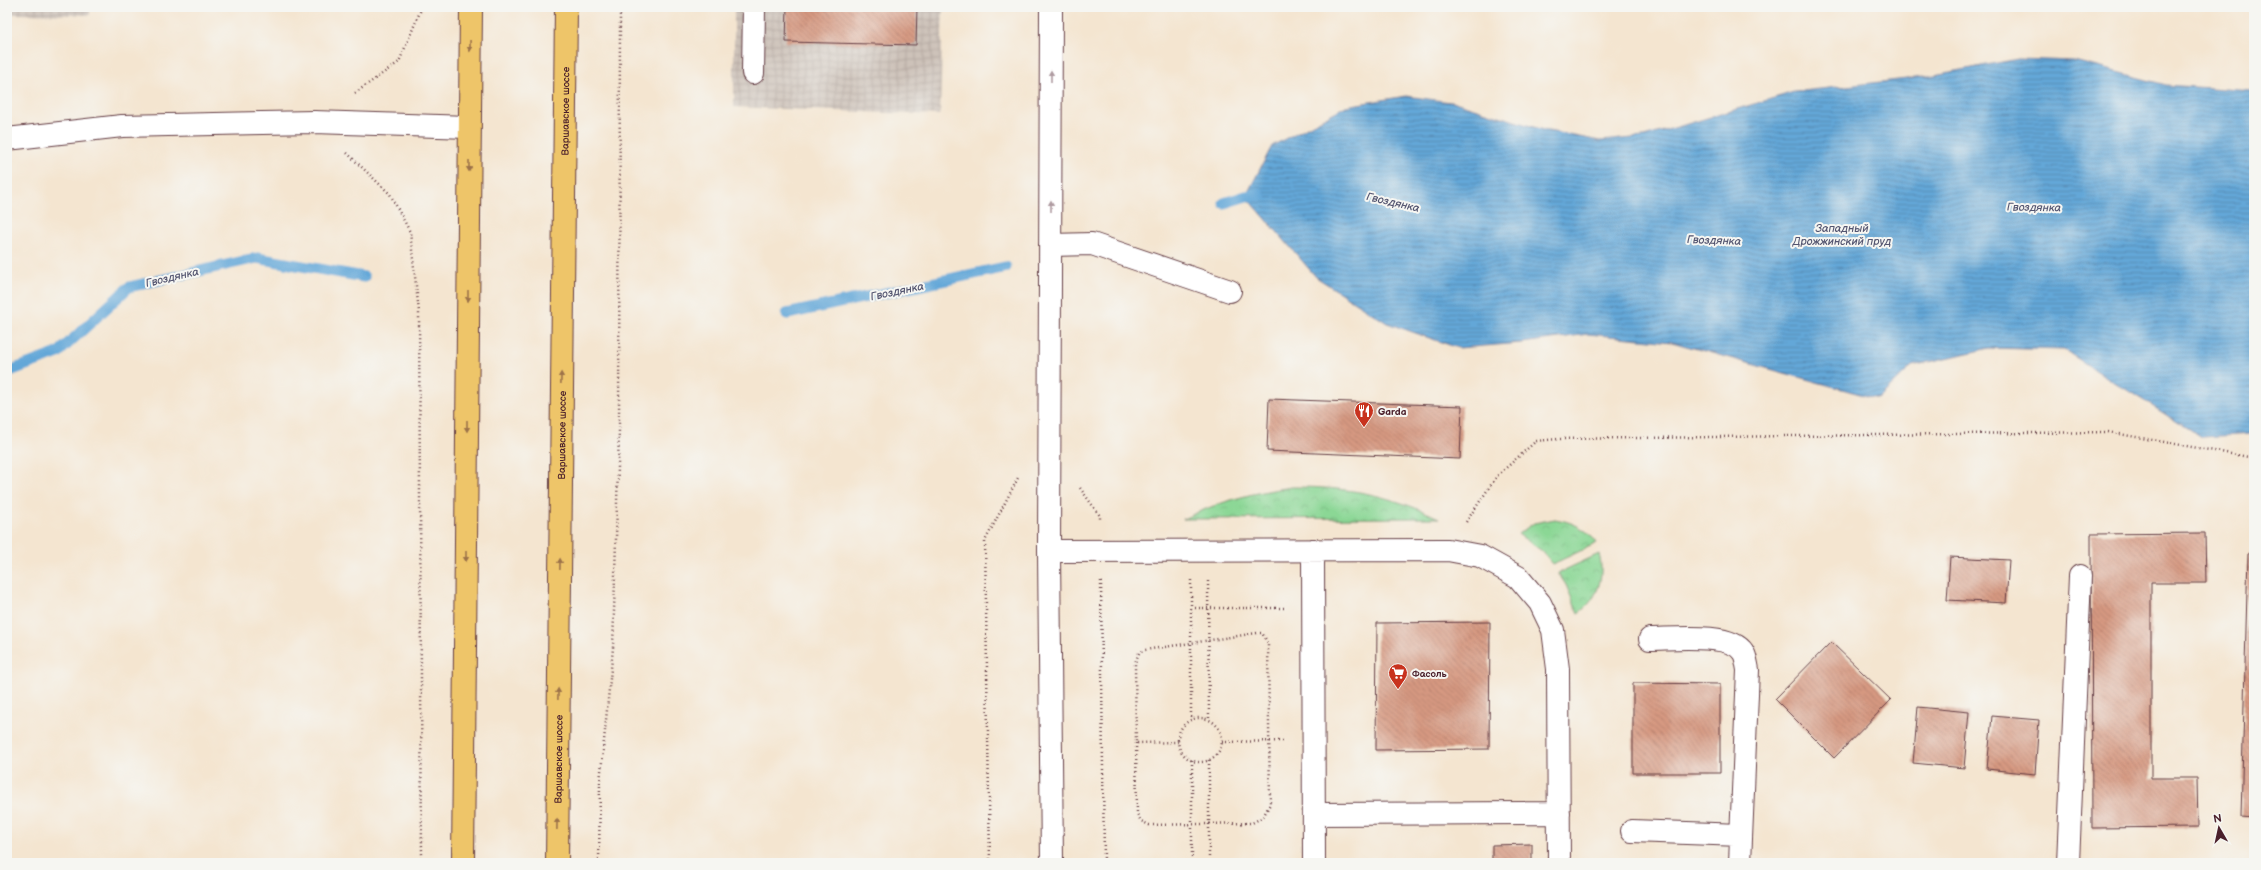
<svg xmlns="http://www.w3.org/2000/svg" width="2261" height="870" font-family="'Balsamiq Sans',sans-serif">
  <defs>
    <pattern id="industrial-grid" width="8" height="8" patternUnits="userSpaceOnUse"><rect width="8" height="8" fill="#cdc2b9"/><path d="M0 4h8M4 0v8" fill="none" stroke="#b2a69f"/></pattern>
    <pattern id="park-crowns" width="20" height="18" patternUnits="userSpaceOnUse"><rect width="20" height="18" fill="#8bd795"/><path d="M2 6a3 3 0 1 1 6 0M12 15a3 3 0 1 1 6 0" fill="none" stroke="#79b881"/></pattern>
    <pattern id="water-rules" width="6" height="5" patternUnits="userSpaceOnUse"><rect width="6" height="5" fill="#64a7d8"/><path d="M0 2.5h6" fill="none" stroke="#5487af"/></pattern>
    <pattern id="building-back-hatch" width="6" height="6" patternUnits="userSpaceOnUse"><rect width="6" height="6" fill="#d69981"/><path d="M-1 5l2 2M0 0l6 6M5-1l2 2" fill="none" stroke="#b07c6a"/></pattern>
  </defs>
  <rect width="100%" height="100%" fill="#f6f6f2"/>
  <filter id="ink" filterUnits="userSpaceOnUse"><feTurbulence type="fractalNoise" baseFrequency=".025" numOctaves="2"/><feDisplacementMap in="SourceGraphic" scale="8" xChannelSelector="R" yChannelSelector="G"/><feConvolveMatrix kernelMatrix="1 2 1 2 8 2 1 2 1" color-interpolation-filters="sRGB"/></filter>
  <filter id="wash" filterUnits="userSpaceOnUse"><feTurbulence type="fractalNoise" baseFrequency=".012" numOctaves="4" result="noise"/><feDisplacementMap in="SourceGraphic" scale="16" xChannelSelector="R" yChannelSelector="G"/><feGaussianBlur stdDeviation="0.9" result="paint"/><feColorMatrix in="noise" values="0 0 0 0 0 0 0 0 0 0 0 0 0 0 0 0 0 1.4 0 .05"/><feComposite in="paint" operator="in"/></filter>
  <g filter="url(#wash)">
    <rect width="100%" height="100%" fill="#f4e5d0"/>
    <path fill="url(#industrial-grid)" d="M7,7H90V15L7,14Z
      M734,7H943L940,115L734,107Z"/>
    <path fill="url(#park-crowns)" stroke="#6a7b60" d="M1292,487C1349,487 1386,494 1439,518L1183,519C1221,501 1250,493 1292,487Z
      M1555,519C1573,522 1586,528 1597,543L1553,564L1542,551L1518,534L1534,523Z
      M1599,554C1605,577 1598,600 1578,613L1566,585L1558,573Z"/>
    <path fill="url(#water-rules)" stroke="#576382" d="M2018,59L2074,61L2166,85L2254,91V434L2201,437L2064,350L1989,348L1912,366L1878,399L1672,342L1588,334L1522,343L1458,348L1387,323L1316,277L1246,196L1272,146L1346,106L1406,96L1458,103L1543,130L1600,141L1644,137L1794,92L1924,77Z"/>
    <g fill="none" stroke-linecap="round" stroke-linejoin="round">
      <path stroke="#64a7d8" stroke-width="11" d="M1224,203L1246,196L1260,195
        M787,314L1006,267
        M7,372L58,353L129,287L257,258L364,277"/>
    </g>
    <g id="blocks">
      <path fill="url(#building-back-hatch)" d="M787,7H917L916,45L786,42Z
        M1269,399L1462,406L1460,459L1267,451Z
        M2205,533L2206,583H2151V778H2197L2198,827L2092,828L2091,534Z
        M2248,553H2254V818L2241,817Z
        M1950,557L2009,560L2006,603L1947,600Z
        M1490,622L1489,749L1376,750L1377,623Z
        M1831,642L1891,700L1834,758L1775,699Z
        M1633,683L1720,684V773H1633Z
        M1918,707L1969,712L1964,768L1913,763Z
        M1992,716L2039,720L2035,774L1987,769Z
        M1532,844V863H1492V845Z"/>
    </g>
  </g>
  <g filter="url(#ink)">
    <use href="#blocks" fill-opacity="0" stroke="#643d44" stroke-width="1"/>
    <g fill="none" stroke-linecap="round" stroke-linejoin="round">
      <g stroke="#643d44" stroke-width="24">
        <path id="minor" d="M1051,7L1049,551L1052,863
          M753,73L754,7
          M7,139L122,126L314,122L469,127
          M1050,245L1092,244L1230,291
          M1313,550L1314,863
          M1049,551L1448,550L1480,556L1518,577L1540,603L1553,630L1558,669L1559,863
          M1650,639C1672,639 1731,632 1743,652C1746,656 1747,665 1748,670L1740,863
          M1314,814L1559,813
          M1632,831L1741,835
          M2068,863L2080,576"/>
      </g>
      <g stroke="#643d44" stroke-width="24">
        <g id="major">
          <path d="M463,863L471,7"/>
          <path id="s1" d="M557,863L566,7"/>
        </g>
      </g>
      <path stroke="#643d44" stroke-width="2.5" stroke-dasharray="1 3" stroke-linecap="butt" d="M355,93L399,62L422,7
        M347,153L390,194L410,232L419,312L422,863
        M1080,488L1100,516V520
        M1466,522L1497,476L1536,441L1558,439L2108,432L2254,458
        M1191,580V720
        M1101,581L1104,863
        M1208,581L1209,719
        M1191,608H1285
        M1178 740a22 22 0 1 1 44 0a22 22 0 1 1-44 0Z
        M1222,742L1283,741
        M1136,743L1137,814L1141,821L1149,825L1252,823L1263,817L1270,804L1268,643L1262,633H1257L1145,650L1139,653L1135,663L1136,743L1178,742
        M1192,760V863
        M1209,760V863
        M599,863L600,782L613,648L619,430L620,7
        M990,863L985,541L1018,478"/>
      <use href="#minor" stroke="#fff" stroke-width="22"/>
      <use href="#major" stroke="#eec569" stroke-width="22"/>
    </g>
    <defs><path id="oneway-solid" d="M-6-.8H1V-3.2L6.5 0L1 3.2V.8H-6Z"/></defs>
    <g fill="#9c724a">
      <use href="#oneway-solid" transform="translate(470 46) rotate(91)"/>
      <use href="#oneway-solid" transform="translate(469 166) rotate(90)"/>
      <use href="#oneway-solid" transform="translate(468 296) rotate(90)"/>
      <use href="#oneway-solid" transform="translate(561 378) rotate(-89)"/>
      <use href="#oneway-solid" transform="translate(467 426) rotate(90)"/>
      <use href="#oneway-solid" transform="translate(466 556) rotate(90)"/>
      <use href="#oneway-solid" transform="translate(560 564) rotate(-89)"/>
      <use href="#oneway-solid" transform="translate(558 694) rotate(-89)"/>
      <use href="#oneway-solid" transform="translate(557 824) rotate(-89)"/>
    </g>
    <g fill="#ae9aa0">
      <use href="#oneway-solid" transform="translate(1051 76) rotate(-90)"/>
      <use href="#oneway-solid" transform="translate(1051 206) rotate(-90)"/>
    </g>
  </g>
  <defs>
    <g id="restaurant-pin" transform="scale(1)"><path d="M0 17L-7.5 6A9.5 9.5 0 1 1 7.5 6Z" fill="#c8321e" stroke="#f6f6f2"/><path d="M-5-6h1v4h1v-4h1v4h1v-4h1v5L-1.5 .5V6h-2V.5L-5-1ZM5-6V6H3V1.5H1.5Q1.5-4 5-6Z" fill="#fff"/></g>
    <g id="supermarket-pin" transform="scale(1)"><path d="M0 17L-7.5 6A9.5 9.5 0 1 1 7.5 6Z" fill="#c8321e" stroke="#f6f6f2"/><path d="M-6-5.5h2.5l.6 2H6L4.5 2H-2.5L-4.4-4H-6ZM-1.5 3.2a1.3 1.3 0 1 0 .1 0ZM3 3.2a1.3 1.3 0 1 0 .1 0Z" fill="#fff"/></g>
  </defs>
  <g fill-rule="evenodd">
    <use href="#restaurant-pin" x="1364" y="411"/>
    <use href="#supermarket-pin" x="1398" y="673"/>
  </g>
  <g text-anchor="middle" stroke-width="4" stroke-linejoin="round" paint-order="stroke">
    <g font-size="10" fill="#4a1f2b" stroke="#f6f6f2">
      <text dy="4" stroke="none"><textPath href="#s1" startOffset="752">Варшавское шоссе</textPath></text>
      <text dy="4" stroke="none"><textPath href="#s1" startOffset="428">Варшавское шоссе</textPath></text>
      <text dy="4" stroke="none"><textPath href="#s1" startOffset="104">Варшавское шоссе</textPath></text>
    </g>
    <g font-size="10" font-weight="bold" fill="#4a1f2b" stroke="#f6f6f2" text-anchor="start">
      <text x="1378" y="415">Garda</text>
      <text x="1412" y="677">Фасоль</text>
    </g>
    <g font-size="11" font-style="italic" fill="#545570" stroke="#f6f6f2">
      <text transform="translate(1393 202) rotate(13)" y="4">Гвоздянка</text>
      <text transform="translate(2034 207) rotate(1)" y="4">Гвоздянка</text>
      <text x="1842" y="232">Западный<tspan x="1842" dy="13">Дрожжинский пруд</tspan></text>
      <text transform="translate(1714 240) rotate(2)" y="4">Гвоздянка</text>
      <text transform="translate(172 277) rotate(-13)" y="4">Гвоздянка</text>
      <text transform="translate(897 291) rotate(-12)" y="4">Гвоздянка</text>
    </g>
  </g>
  <rect width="2261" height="870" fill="none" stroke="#f6f6f2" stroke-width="24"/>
  <g transform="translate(2219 828) rotate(351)" stroke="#f6f6f2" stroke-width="3" paint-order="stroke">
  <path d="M0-3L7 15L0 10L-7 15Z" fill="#4a1f2b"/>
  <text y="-6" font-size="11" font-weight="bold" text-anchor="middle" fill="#4a1f2b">N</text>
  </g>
</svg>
